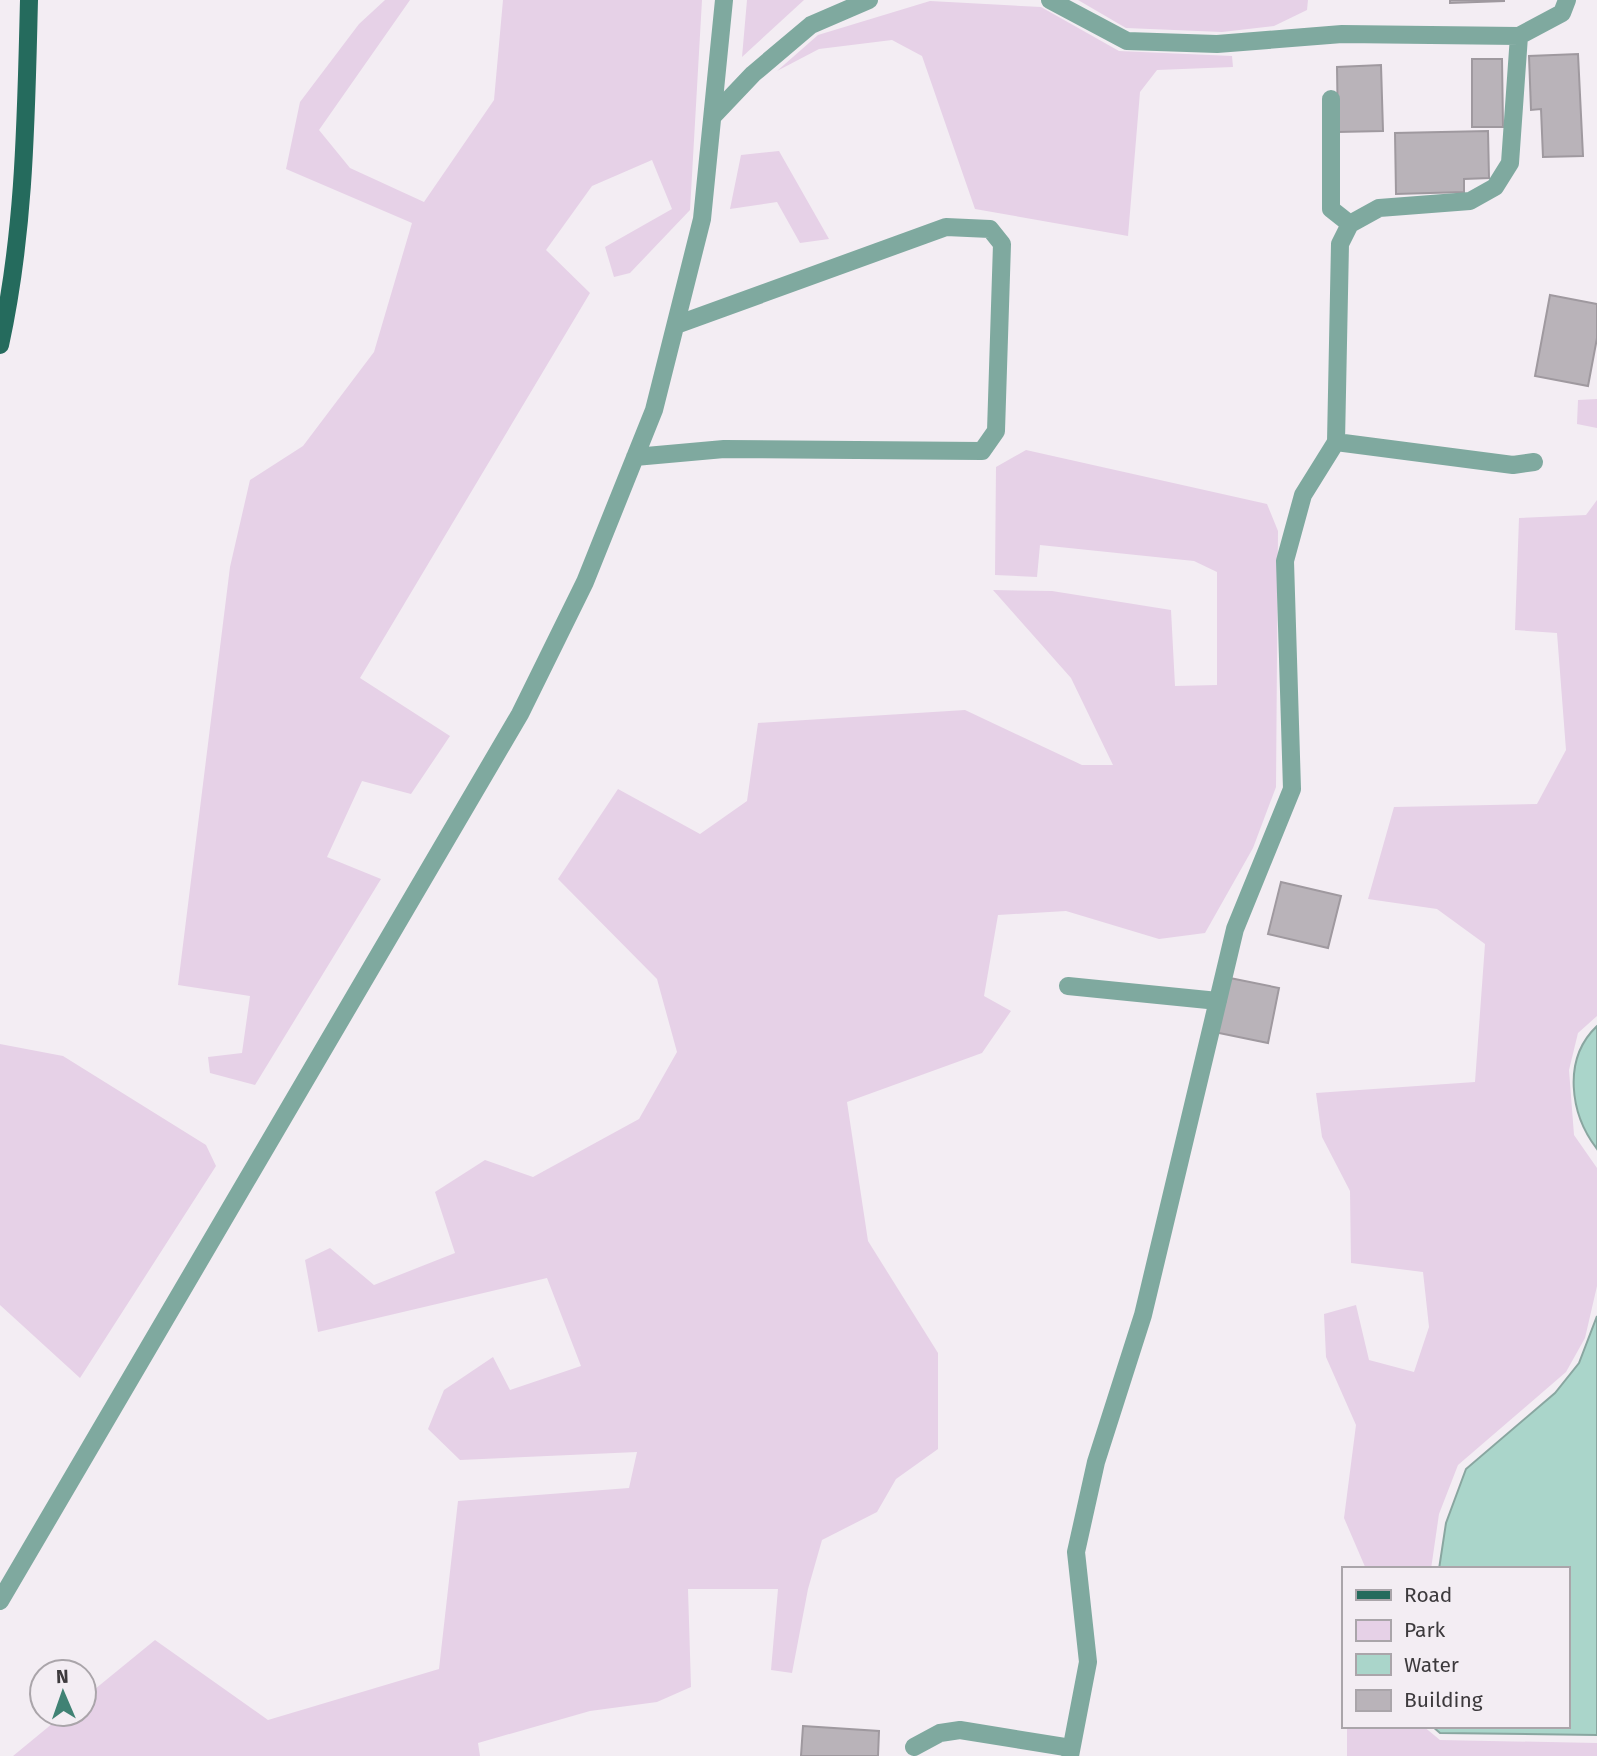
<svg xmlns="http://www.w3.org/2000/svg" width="1597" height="1756" font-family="'Fira Sans',sans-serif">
  <rect width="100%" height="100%" fill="#f3edf3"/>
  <path fill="#e6d1e7" d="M385,0H410L319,130L350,168L424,202L494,100L503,0H702L690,210L630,273L614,277L605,247L672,209L652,160L592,186L546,250L590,293L360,678L450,736L411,794L362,781L327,857L381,879L255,1085L210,1073L208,1057L242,1053L250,996L178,985L230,567L250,480L303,446L374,352L412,223L286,169L300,102L359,24Z
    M747,0H804L742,57Z
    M1078,0H1308L1307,10L1274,26L1222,32L1126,28Z
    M930,1L1041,7L1119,51L1232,56L1233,67L1157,70L1140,92L1128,236L975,209L922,56L892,40L819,49L777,71L818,35Z
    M779,151L829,239L800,243L777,202L730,209L741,155Z
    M1597,399V428L1577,424L1578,400Z
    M1026,450L1267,504L1278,531L1276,787L1253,848L1205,933L1159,939L1066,911L998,915L984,996L1011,1011L982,1053L847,1102L868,1241L938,1353V1449L896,1479L877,1512L822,1540L808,1589L792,1673L771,1670L778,1589H688L691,1687L657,1702L590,1711L478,1743L480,1756H13L64,1714H84V1698L155,1640L268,1720L439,1669L458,1501L629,1488L637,1452L460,1460L428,1429L444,1390L493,1357L510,1390L581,1366L547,1278L318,1332L305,1260L330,1248L374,1285L455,1253L435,1192L485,1160L533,1177L639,1119L677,1052L657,979L558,879L618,789L700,834L747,801L758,723L965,710L1082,765H1113L1071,678L993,590L1052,591L1171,610L1175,686L1217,685V572L1194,561L1040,545L1037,577L995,575L996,467Z
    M1597,500V1016L1578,1033L1569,1070L1574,1135L1597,1168V1286L1585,1338L1566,1372L1458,1465L1439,1514L1431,1569H1366L1344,1518L1356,1425L1326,1357L1324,1314L1356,1305L1369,1360L1414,1372L1429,1327L1423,1272L1351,1263L1350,1191L1322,1137L1316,1093L1475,1082L1485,944L1437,909L1368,899L1394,807L1537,804L1566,750L1557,633L1515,630L1519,518L1586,515Z
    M0,1044L63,1056L206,1145L216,1166L80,1378L0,1305Z
    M1347,1726H1423L1440,1740L1597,1743V1756H1347Z"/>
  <path fill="#aad5ca" stroke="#89a6a0" stroke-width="2" d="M1597,1026V1149C1570,1114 1562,1059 1597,1026Z
    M1597,1316V1735L1440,1733L1432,1726H1567V1569H1439L1446,1523L1466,1469L1555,1393L1579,1363Z"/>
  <path fill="#b9b3b9" stroke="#9f999f" stroke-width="2" d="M1450,0H1504V1L1450,3Z
    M1578,54L1583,156L1543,157L1541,109L1531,110L1529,56Z
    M1472,59H1502L1503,127H1472Z
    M1381,65L1383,131L1338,132L1337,67Z
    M1488,131L1489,178L1464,179V192L1396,194L1395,133Z
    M1550,295L1597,304V338L1588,386L1535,376Z
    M1281,882L1341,896L1328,948L1268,934Z
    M1225,977L1279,988L1268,1043L1214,1032Z
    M803,1726L879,1731L878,1756H801Z"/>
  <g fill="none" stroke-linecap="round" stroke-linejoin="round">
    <path stroke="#7fa99f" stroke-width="18" d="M1050,0L1127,41L1217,44L1342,34L1519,36L1562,13L1567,0
      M1331,99V209L1350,224
      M715,114L753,74L811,25L869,0
      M1336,442L1513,465L1534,462
      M635,457L724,449L982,451L996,431L1002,244L990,229L946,227L676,325
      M1068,986L1218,1001
      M0,1601L520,714L585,582L654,410L702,219L724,0
      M914,1747L940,1733L960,1730L1071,1748
      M1070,1756L1088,1662L1076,1552L1096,1462L1143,1315L1235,929L1292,789L1285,561L1303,495L1336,442L1340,244L1350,224L1379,208L1470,201L1495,187L1510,163L1519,36"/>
    <path stroke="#256b5d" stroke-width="18" d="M0,345C25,231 26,116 29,0"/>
  </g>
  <rect x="1342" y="1567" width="228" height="161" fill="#f3edf3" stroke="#aaa5aa" stroke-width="2"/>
  <rect x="1356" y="1590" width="35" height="10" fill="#256b5d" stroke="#aaa5aa" stroke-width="2"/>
  <text x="1404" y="1602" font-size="21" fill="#3d3a3d">Road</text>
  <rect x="1356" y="1620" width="35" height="21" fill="#e6d1e7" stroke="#aaa5aa" stroke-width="2"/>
  <text x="1404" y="1637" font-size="21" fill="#3d3a3d">Park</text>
  <rect x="1356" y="1654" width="35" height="21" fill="#aad5ca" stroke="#aaa5aa" stroke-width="2"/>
  <text x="1404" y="1672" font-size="21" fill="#3d3a3d">Water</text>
  <rect x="1356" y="1690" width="35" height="21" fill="#b9b3b9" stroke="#aaa5aa" stroke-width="2"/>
  <text x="1404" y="1707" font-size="21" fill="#3d3a3d">Building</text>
  <g transform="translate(63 1693) rotate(358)"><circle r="33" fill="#f3edf3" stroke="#aaa5aa" stroke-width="2"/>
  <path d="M0-5L12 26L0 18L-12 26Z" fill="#408274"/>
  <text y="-10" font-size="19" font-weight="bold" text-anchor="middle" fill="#3d3a3d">N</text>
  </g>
</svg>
